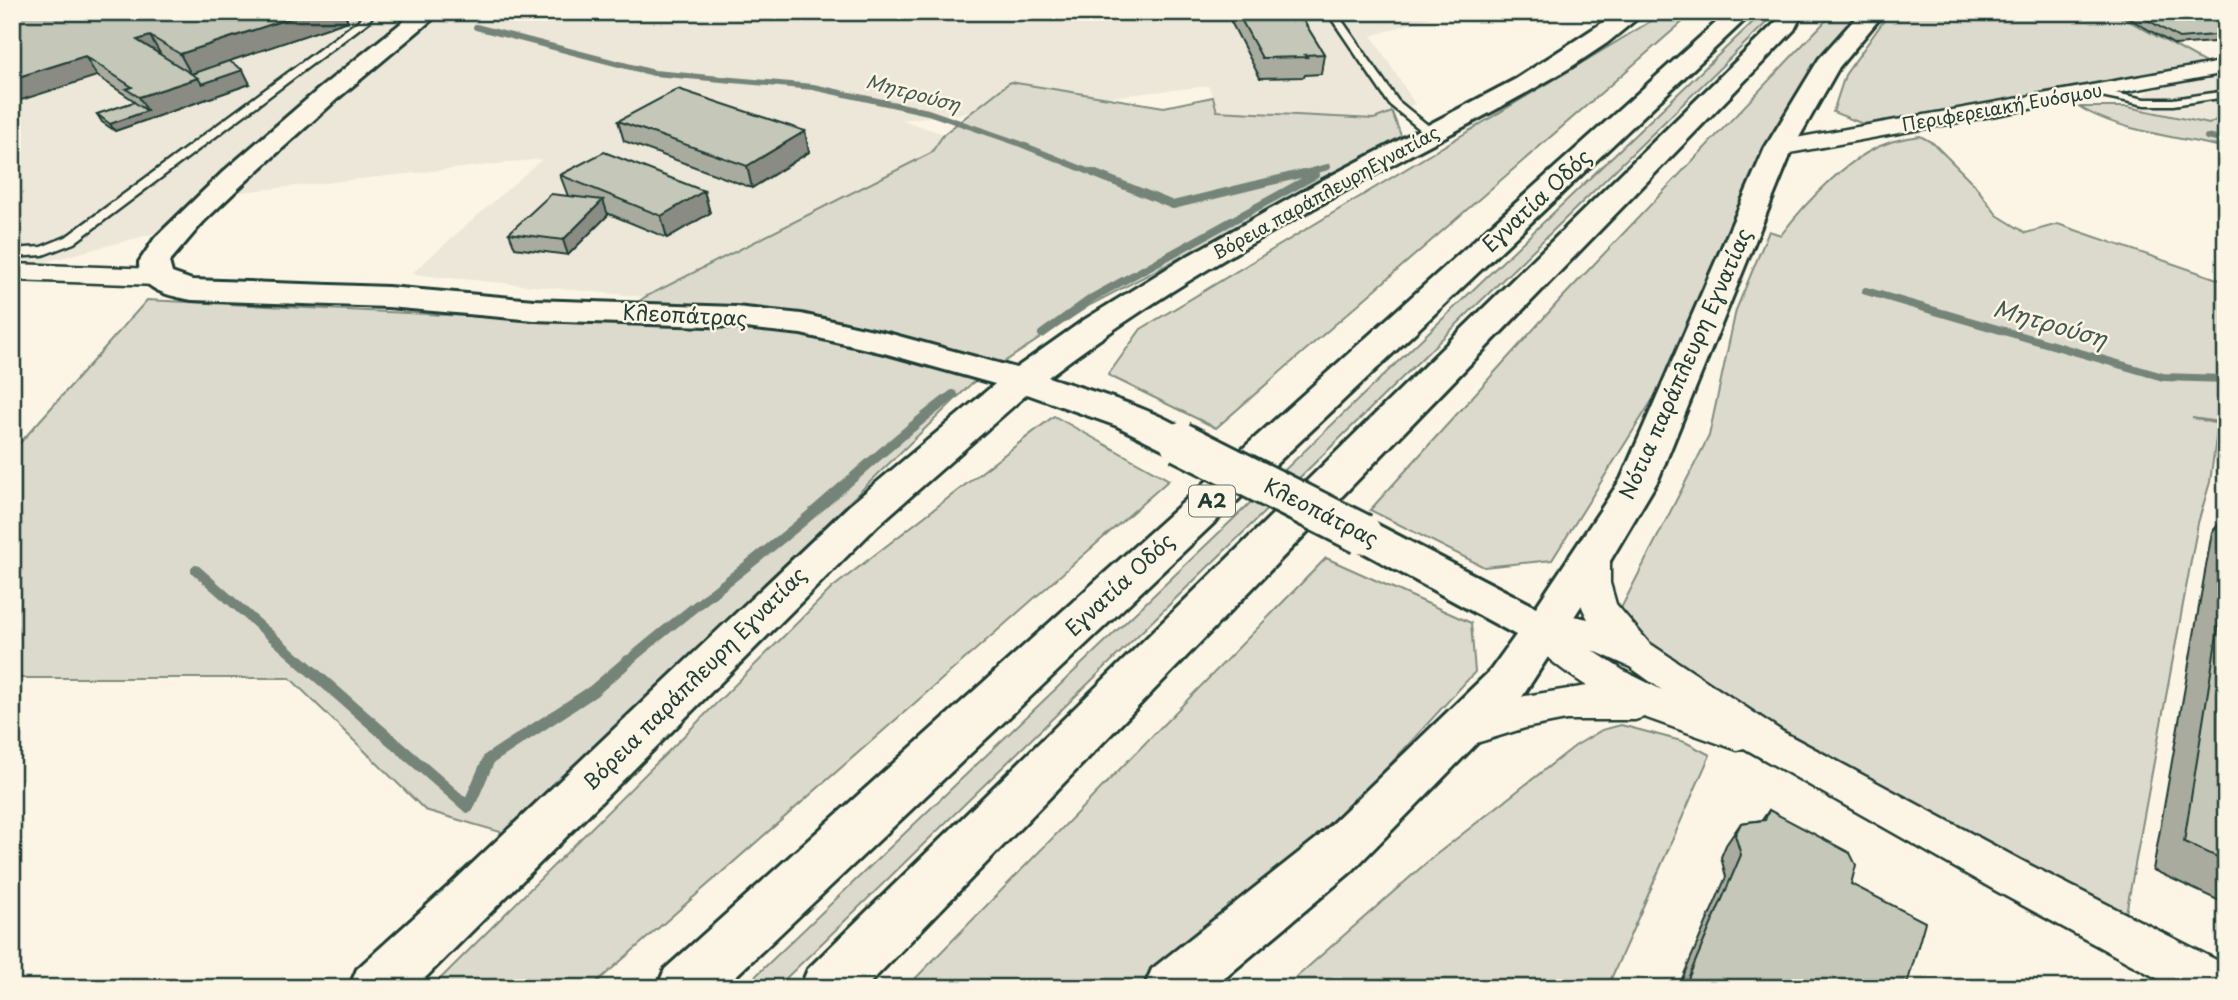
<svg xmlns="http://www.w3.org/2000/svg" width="2238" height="1000" font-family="'Playpen Sans',sans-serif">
  <rect width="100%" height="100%" fill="#fcf5e5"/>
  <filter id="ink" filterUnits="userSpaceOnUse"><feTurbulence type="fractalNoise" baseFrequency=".0143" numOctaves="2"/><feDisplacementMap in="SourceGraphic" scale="14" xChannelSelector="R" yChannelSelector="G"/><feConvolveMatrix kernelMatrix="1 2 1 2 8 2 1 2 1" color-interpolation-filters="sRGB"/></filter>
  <g filter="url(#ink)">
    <path fill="#ece7d8" d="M12,12H1446L1372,36L1415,104L1374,119L1219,110L1208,86L902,120L944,134L931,153L645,297L411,274L542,159L197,197L156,233L41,263L12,261Z
      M2226,71V128L2128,107L2157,85Z"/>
    <path fill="#dcdacc" stroke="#7e8c80" stroke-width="2" d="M1660,12H1694L1216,428L1108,375L1141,329L1651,21Z
      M1834,12H1874L1829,47L1776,138L1675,364L1552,560L1484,567L1370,510L1560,300Z
      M1890,12H2113L2211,66L1863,124L1833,112L1845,75Z
      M1764,19L1767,22L776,988H743L1755,20Z
      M1010,82L1164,107L1213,97L1217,111L1374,119L1392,112L1403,141L1090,305L971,384L507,834L425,810L290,678H12V452L147,300L608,323L645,297L931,153L944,134Z
      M2080,107H2128L2209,124L2226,114V148C2183,138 2117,131 2080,107Z
      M1920,136L1933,143L1974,184L1997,215L2026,233L2058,224L2226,282V423L2192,418L2218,424L2210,482L2198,523L2125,919L1658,661L1615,620L1709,436L1736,310L1769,231L1781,235C1806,202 1849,156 1888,143C1898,139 1910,138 1920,136Z
      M1054,416L1169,480L590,988H431L832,588Z
      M1326,558L1471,623L1475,672L1294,869L1152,988H906Z
      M1621,725L1685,742L1710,755L1607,988H1284L1433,857L1575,746L1602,730Z"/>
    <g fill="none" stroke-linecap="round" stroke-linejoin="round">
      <path stroke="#758479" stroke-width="6" d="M476,27L654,73L813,87L928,112L1018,143L1097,175
        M2207,137L2226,141
        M1297,175L1328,167"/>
      <path stroke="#758479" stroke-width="8" d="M1093,173L1173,205L1304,173
        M1866,291L2163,377L2226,379
        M1042,334L1092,298L1315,175"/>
      <path stroke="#758479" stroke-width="10" d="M196,570L302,663
        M626,663C682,615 741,572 797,526C850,482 898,435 953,395"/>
      <path stroke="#758479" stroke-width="12" d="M300,661L468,807L489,759L593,691L628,661"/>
      <g stroke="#1f3d34" stroke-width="5">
        <path id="service" d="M366,12H375L368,22L74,243L43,255L12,257V249L41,247L66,237L362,18Z
          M1327,12H1336L1398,101L1435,131V135H1427L1390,105Z
          M2095,89L2145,99H2173L2226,91V97L2173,105H2145L2091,94V90Z"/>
      </g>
      <g stroke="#1f3d34" stroke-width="5">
        <path id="minor" d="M2226,61V73L1779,155L1771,153L1767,148L1771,143L1779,141Z
          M12,264L158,269L168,271L172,277L168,283L158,285L12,280Z
          M1593,543L1605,547L1610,556V583L1616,604L1649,643L1783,732L2028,864L2226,965V988H2175L1998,892L1744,748L1737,750L1644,717L1635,720H1566L1525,728L1460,748L1446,744L1440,732L1446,720L1525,696L1587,686C1564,671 1537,653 1524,629L1529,619C1549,612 1567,614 1588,619C1576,597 1568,570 1581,547ZM1592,650L1630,667L1662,690L1624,671Z"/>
      </g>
      <g stroke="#1f3d34" stroke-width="6">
        <path id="tertiary" d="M415,12H441L337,99L244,183L204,221L169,262L172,273L192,280L388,287L534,300L736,307L801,314L891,334L1016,368L1084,320L1184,258L1321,181L1516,79L1619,12H1645L1607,43L1571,67C1508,105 1443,137 1379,172C1265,234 1150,299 1048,377C1080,388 1182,416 1198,442L1193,451L1180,454L1167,451L1117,426L1027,394L878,525L415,988H349L357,969L452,883L850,505L995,384L884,353L801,334L736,327L534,320L388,307L192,300C170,296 138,290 139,262L155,238L224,171L319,89Z
          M1861,12H1885L1839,67L1793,148L1658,480L1607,566L1522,697L1352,871L1213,988H1144L1152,969L1316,839L1490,671L1516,635L1348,544L1342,534L1348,524L1362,520L1376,524L1536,607L1621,479L1765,148L1819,59Z"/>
      </g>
      <g stroke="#1f3d34" stroke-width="6">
        <path id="motorway" d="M1728,12H1753L723,988H657L665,969Z
          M1780,12H1803L1794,30L865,988H800L808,969L1776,22Z"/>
      </g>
      <use href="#service" fill="#fcf5e5" fill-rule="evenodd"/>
      <use href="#minor" fill="#fcf5e5" fill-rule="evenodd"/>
      <use href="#tertiary" fill="#fcf5e5" fill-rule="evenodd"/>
      <use href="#motorway" fill="#fcf5e5" fill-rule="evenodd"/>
      <g stroke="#1f3d34" stroke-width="45" stroke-linecap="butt">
        <path id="tertiary-bridge" d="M1180,442L1362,534"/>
      </g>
      <use href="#tertiary-bridge" stroke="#fcf5e5" stroke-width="39"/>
    </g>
    <path fill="#a9ab9f" stroke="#1f3d34" stroke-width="2" d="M12,12L348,21L229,61L250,84L115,131L102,122L97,114L134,102L133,100L97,76Z
      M1227,12H1298L1324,54L1321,74L1305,75L1304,77L1260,78L1227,14Z
      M2118,12H2226V41L2175,45Z
      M618,121L805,131L809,152L752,188L624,141Z
      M560,175L704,191L710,213L667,238L607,213L608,215L568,255L515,248L509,233L568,196Z
      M2226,516V904L2153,870L2212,532Z
      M1769,810L1851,884L1906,988H1678L1726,877L1721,857L1726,845L1741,823L1762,820Z"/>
    <path fill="#8a8b82" stroke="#1f3d34" stroke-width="2" d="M309,12H344L348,21L191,74L180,54Z
      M150,36L161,55L137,40Z
      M85,56L97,76L12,103V79Z
      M243,70L250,84L115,131L110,124L147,111L139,97L198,78Z
      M805,131L809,152L752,188L747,166Z
      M704,191L710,213L667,238L661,216Z
      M603,200L608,215L568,255L563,240Z"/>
    <path fill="#c5c7b9" stroke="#1f3d34" stroke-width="2" d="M12,12H309L180,54L150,36L137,40L198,78L139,97L126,89L132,87L85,56L12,79Z
      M1237,12H1298L1324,54L1305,55L1307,57L1262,58Z
      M2134,12H2226V34L2179,38Z
      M229,61L243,70L202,84L198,78L192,74Z
      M678,89L805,131L747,166L618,121Z
      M134,102L147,111L110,124L97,114Z
      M604,152L704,191L661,216L560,175Z
      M551,194L603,200L563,240L509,233Z
      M2226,578V861L2184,842Z
      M1769,810L1850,853L1856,865L1851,884L1925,922L1906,988H1684L1741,855L1735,835L1741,823L1765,820Z"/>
  </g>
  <g text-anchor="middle" stroke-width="5" stroke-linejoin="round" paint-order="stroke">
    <g font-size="18" fill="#1f3d34" stroke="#fcf5e5">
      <text transform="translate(2002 108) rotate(-10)" y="6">Περιφερειακή Ευόσμου</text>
      <text transform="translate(1326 193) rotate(-29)" y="6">Βόρεια παράπλευρηΕγνατίας</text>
    </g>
    <g font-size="19" font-style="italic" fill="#435a51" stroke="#fcf5e5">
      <text transform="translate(913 93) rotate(15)" y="7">Μητρούση</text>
    </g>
    <rect fill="#fcf5e5" stroke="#617469" stroke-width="2" x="1189" y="485.5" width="46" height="31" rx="5"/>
    <g font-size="19" font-weight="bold" fill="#1f3d34">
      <text x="1212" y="508">Α2</text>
    </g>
    <g font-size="21" fill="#1f3d34" stroke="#fcf5e5">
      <text transform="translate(1537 201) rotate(-43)" y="7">Εγνατία Οδός</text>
      <text transform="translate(685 316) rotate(3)" y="7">Κλεοπάτρας</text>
      <text transform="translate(1686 364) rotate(-66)" y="7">Νότια παράπλευρη Εγνατίας</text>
      <text transform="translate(1321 513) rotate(27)" y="7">Κλεοπάτρας</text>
      <text transform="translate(1120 585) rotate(-43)" y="7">Εγνατία Οδός</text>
      <text transform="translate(695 679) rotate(-45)" y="7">Βόρεια παράπλευρη Εγνατίας</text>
    </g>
    <g font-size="23" font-style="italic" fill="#435a51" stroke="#fcf5e5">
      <text transform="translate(2050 324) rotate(16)" y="8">Μητρούση</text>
    </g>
  </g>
  <rect width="2238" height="1000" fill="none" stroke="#fcf5e5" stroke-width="42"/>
  <rect x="21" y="21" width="2196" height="958" fill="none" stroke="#1f3d34" stroke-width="2.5" filter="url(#ink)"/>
</svg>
